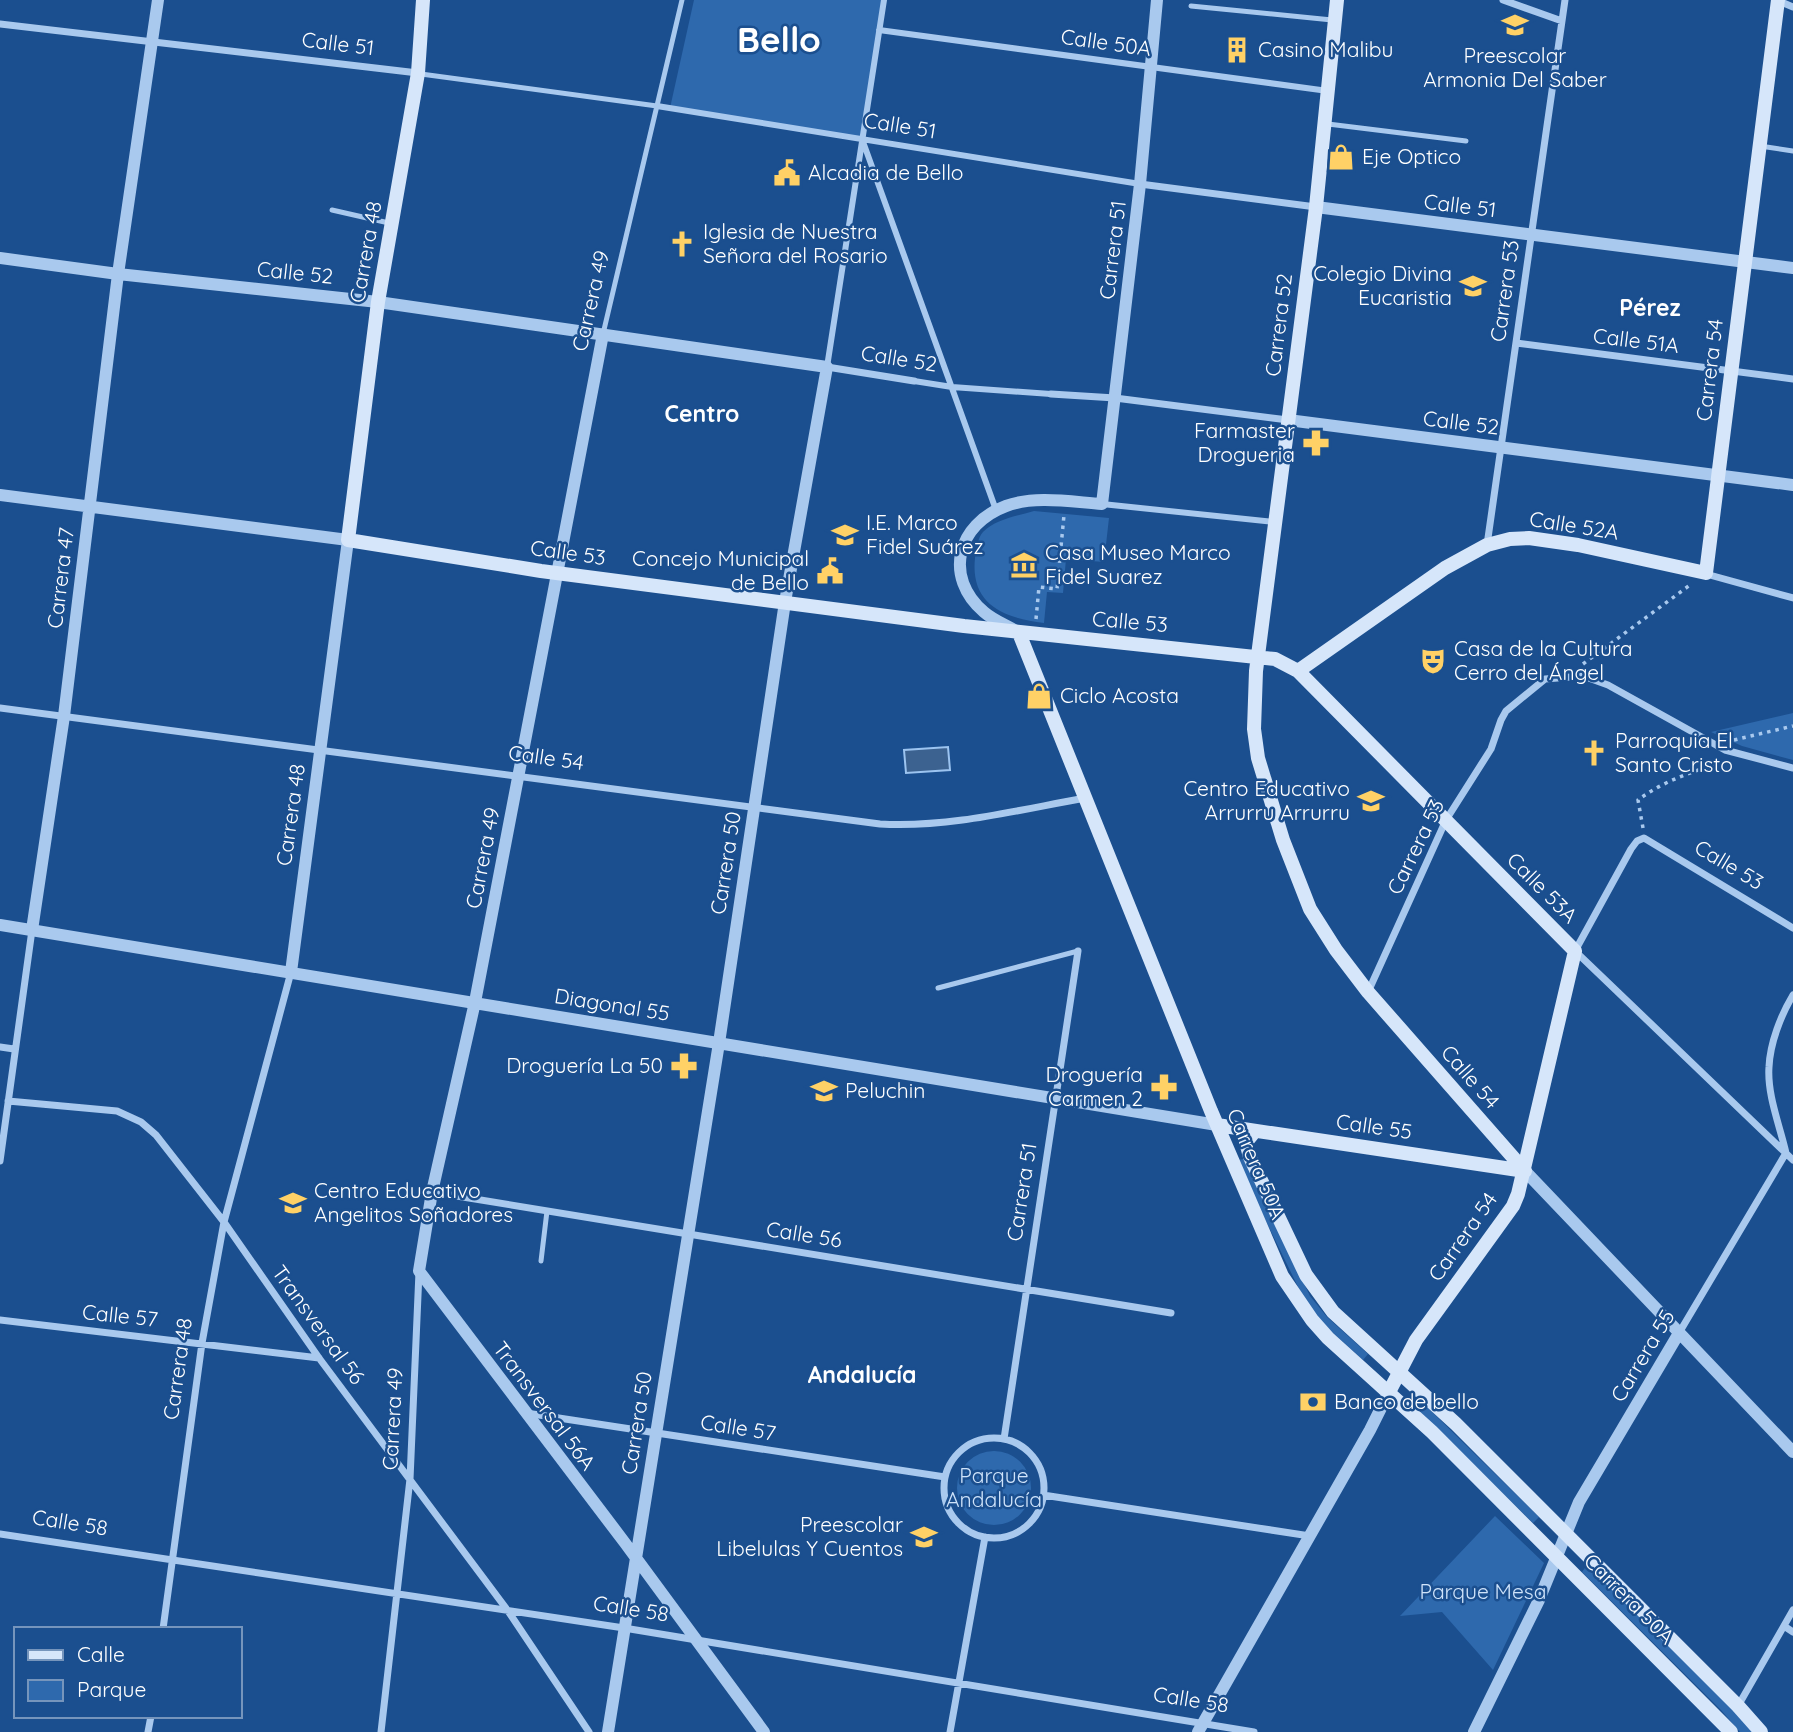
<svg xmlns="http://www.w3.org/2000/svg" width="1793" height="1732" font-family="Quicksand,sans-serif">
  <rect width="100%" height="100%" fill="#1b4f8f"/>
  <path fill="#2e69ad" d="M694,0H884L862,139L670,108Z
    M1034,511L1109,518L1104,562L1066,559L1063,593L1047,592L1044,623C1004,618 970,605 975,558C976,550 978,537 983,532C996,519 1017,516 1034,511Z
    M1793,713V760L1742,746L1711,732Z
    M1244,1159L1310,1296L1327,1317L1368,1354L1363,1360L1322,1323L1304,1299L1236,1160Z
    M1426,1406L1539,1517L1533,1523L1420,1412Z
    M957 1488a37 37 0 1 1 74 0a37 37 0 1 1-74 0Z
    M1495,1516L1544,1563L1493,1670L1442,1612L1400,1616Z
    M1587,1565L1726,1702L1752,1732H1740L1721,1710L1582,1572Z"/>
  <path fill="#3c6290" stroke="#9cc4f0" stroke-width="2" d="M948,747L950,770L906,773L904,750Z"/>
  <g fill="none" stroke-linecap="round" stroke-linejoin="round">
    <path stroke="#a9c9ee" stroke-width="3.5" stroke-dasharray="3.5 5" stroke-linecap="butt" d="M1036,619L1039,587L1057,589L1064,515
      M1583,664L1690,585
      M1734,740L1793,726
      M1643,828L1638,800C1663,781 1692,772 1722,762"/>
    <path stroke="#a9c9ee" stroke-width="5" d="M1191,6L1332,20
      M421,74L657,106
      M1328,124L1466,141
      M1760,146L1793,151
      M332,210L389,223
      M603,334L682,0
      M938,988L1078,951
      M541,1261L547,1211"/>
    <path stroke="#a9c9ee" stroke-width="6" d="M879,30L1328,91
      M657,106L1140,184
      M862,139L996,510
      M827,367L884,0
      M914,381L952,387L1051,394
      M1102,504L1274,522"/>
    <path stroke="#a9c9ee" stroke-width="7" d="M1503,0L1562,21
      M1779,1L1793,7
      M0,24L418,73
      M1140,184L1316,207
      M1516,343L1793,379
      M827,367L914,381
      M1051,394L1115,398L1288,420
      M1487,545L1565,0
      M1706,574L1793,598
      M0,708L880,824C949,828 1018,810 1085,798
      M1793,928L1644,838L1637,841L1631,849L1575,951L1793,1160
      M1368,992L1446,820L1491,749L1501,720L1506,711L1545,679L1583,676L1608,685L1725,750L1793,768
      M0,1047L14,1049
      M8,1101L117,1111L141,1122L156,1135L224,1222L319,1358L508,1611L589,1732
      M0,1161L32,930
      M432,1192L1171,1313
      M0,1320L319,1358
      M1679,1333L1786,1153C1780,1126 1767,1095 1769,1067C1770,1043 1781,1015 1793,995
      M526,1413L945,1477
      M944 1488a50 50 0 1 1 100 0a50 50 0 1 1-100 0Z
      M1004,1439L1078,951
      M1043,1495L1310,1536
      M0,1534L624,1628L1254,1732
      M1784,1626L1793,1632
      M163,1629L202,1343L224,1222L291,972
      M1738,1706L1793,1610
      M148,1732L151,1716
      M381,1732L410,1479L419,1272
      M950,1732L985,1537"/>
    <path stroke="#a9c9ee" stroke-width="12" d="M1316,207L1793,268
      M0,258L118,274L378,302L827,367L785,602L719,1043L608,1732
      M603,334L475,1002L432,1192L419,1271L625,1543L764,1732
      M1288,420L1793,485
      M0,495L348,540L291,972
      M1016,631C1006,625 993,620 984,612C943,577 957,524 1006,506C1035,495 1072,502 1102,504L1140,184L1157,0
      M0,925L1217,1125
      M32,930L64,716L118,274L158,0
      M1525,1171L1793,1452
      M1198,1732L1370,1430L1389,1392
      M1474,1732L1539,1600L1579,1502L1679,1333"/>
    <path stroke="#d6e6fa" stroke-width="14" d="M423,0L418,73L378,302L348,540L541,571L964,626L1275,659L1298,671L1575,951L1518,1194L1513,1206L1416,1340L1389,1392
      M1337,0L1316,207L1256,671L1254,729L1258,758L1283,840L1310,909L1336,950L1368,992L1525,1171
      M1019,633L1211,1111L1282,1276L1312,1320L1328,1338L1432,1432L1731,1732
      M1298,671L1445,568L1487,545L1510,539L1529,538L1578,545L1706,573L1778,0
      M1217,1125L1525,1171
      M1255,1131L1246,1142L1250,1157L1306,1275L1333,1312L1456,1424L1738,1706L1761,1732"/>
  </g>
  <defs>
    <g id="school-bare" transform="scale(2.1)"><path d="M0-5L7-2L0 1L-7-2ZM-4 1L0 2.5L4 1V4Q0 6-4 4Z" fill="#ffd166" stroke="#1b4f8f" stroke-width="2.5" paint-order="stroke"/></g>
    <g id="building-bare" transform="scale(2.1)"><path d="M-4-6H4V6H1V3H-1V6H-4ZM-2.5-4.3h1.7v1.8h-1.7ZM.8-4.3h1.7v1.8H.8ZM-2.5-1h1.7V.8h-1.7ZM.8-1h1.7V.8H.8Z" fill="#ffd166" stroke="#1b4f8f" stroke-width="2.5" paint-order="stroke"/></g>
    <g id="shop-bare" transform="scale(2.1)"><path d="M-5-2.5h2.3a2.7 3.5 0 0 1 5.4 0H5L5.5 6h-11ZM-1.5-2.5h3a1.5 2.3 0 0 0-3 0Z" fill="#ffd166" stroke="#1b4f8f" stroke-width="2.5" paint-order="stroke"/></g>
    <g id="civic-bare" transform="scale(2.1)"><path d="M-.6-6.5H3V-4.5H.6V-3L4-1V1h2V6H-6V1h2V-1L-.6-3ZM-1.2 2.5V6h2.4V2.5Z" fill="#ffd166" stroke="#1b4f8f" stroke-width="2.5" paint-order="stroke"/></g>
    <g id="church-bare" transform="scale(2.1)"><path d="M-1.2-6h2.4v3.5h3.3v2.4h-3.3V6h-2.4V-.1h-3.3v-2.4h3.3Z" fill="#ffd166" stroke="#1b4f8f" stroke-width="2.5" paint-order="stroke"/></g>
    <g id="pharmacy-bare" transform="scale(2.1)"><path d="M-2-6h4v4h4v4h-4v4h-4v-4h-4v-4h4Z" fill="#ffd166" stroke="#1b4f8f" stroke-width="2.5" paint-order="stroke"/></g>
    <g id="museum-bare" transform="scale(2.1)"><path d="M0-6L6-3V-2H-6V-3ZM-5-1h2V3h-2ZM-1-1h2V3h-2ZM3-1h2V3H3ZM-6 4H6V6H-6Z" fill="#ffd166" stroke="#1b4f8f" stroke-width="2.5" paint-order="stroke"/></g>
    <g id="theatre-bare" transform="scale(2.1)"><path d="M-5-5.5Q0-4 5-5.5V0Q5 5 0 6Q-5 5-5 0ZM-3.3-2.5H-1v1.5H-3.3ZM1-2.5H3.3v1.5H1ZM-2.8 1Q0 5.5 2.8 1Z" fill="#ffd166" stroke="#1b4f8f" stroke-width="2.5" paint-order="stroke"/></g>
    <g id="bank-bare" transform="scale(2.1)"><path d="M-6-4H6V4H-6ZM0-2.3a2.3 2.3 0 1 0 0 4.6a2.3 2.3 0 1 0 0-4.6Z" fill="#ffd166" stroke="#1b4f8f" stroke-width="2.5" paint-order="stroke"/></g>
  </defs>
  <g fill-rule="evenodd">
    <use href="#school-bare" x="1515" y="25"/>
    <use href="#building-bare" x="1237" y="50"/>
    <use href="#shop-bare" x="1341" y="157"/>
    <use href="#civic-bare" x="787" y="173"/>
    <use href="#church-bare" x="682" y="244"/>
    <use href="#school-bare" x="1473" y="286"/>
    <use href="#pharmacy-bare" x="1316" y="443"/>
    <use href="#school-bare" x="845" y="535"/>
    <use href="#museum-bare" x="1024" y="565"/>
    <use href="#civic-bare" x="830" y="571"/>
    <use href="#theatre-bare" x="1433" y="661"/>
    <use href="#shop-bare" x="1039" y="696"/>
    <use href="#church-bare" x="1594" y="753"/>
    <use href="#school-bare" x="1371" y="801"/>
    <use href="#pharmacy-bare" x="684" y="1066"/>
    <use href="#pharmacy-bare" x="1164" y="1087"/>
    <use href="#school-bare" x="824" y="1091"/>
    <use href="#school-bare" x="293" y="1203"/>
    <use href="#bank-bare" x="1313" y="1402"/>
    <use href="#school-bare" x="924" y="1537"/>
  </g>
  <g text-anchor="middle" stroke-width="5" stroke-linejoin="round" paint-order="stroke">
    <g font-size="21" fill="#fff" stroke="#1b4f8f">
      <text transform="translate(1106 43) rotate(8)" y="7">Calle 50A</text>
      <text transform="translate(338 44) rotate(7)" y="7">Calle 51</text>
      <text transform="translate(900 126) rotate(9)" y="7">Calle 51</text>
      <text transform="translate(1460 206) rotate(7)" y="7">Calle 51</text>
      <text transform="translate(1113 250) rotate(-83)" y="7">Carrera 51</text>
      <text transform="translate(366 252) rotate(-80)" y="7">Carrera 48</text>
      <text transform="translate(295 273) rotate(6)" y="7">Calle 52</text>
      <text transform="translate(1505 291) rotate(-82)" y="7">Carrera 53</text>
      <text transform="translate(591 301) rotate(-77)" y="7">Carrera 49</text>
      <text transform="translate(1279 325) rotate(-83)" y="7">Carrera 52</text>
      <text transform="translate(1636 341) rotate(7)" y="7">Calle 51A</text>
      <text transform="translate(899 359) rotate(9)" y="7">Calle 52</text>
      <text transform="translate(1710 370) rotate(-83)" y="7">Carrera 54</text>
      <text transform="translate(1461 423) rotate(7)" y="7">Calle 52</text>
      <text transform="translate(1574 526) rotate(9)" y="7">Calle 52A</text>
      <text transform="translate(568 553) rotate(8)" y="7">Calle 53</text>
      <text transform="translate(61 578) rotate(-83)" y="7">Carrera 47</text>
      <text transform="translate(1130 622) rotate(5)" y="7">Calle 53</text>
      <text transform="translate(546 758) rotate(8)" y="7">Calle 54</text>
      <text transform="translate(291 815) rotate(-82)" y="7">Carrera 48</text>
      <text transform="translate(1416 847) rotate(-64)" y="7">Carrera 53</text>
      <text transform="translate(483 858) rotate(-79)" y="7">Carrera 49</text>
      <text transform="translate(726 863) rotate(-81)" y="7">Carrera 50</text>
      <text transform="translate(1729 865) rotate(31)" y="7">Calle 53</text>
      <text transform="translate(1542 888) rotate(45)" y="7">Calle 53A</text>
      <text transform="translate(612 1005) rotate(9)" y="7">Diagonal 55</text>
      <text transform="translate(1470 1077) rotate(49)" y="7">Calle 54</text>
      <text transform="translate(1374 1127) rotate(8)" y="7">Calle 55</text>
      <text transform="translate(1256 1164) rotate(67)" y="7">Carrera 50A</text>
      <text transform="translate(1022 1192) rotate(-81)" y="7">Carrera 51</text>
      <text transform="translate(804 1235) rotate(9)" y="7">Calle 56</text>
      <text transform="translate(1463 1237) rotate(-55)" y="7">Carrera 54</text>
      <text transform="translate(120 1316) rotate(6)" y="7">Calle 57</text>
      <text transform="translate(318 1325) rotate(54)" y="7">Transversal 56</text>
      <text transform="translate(1643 1356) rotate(-59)" y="7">Carrera 55</text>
      <text transform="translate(178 1369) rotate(-82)" y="7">Carrera 48</text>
      <text transform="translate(544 1406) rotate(53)" y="7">Transversal 56A</text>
      <text transform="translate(393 1419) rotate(-87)" y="7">Carrera 49</text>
      <text transform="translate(637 1423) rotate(-81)" y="7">Carrera 50</text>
      <text transform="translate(738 1428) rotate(9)" y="7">Calle 57</text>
      <text transform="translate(70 1523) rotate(9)" y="7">Calle 58</text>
      <text transform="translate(1629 1599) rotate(45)" y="7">Carrera 50A</text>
      <text transform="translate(631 1609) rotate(9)" y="7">Calle 58</text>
      <text transform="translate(1191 1700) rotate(9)" y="7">Calle 58</text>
    </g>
    <g font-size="21" fill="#fff" stroke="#1b4f8f" text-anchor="start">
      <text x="1258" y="57">Casino Malibu</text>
      <text x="1515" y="63" text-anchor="middle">Preescolar<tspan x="1515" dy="24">Armonia Del Saber</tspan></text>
      <text x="1362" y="164">Eje Optico</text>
      <text x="808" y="180">Alcadia de Bello</text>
      <text x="703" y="239">Iglesia de Nuestra<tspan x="703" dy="24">Señora del Rosario</tspan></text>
      <text x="1452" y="281" text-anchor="end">Colegio Divina<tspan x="1452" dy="24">Eucaristia</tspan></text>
      <text x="1295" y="438" text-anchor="end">Farmaster<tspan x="1295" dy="24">Drogueria</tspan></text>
      <text x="866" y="530">I.E. Marco<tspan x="866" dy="24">Fidel Suárez</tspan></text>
      <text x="1045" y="560">Casa Museo Marco<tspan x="1045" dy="24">Fidel Suarez</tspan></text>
      <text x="809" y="566" text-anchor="end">Concejo Municipal<tspan x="809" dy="24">de Bello</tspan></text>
      <text x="1454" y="656">Casa de la Cultura<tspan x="1454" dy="24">Cerro del Ángel</tspan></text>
      <text x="1060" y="703">Ciclo Acosta</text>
      <text x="1615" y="748">Parroquia El<tspan x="1615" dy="24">Santo Cristo</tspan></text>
      <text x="1350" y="796" text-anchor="end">Centro Educativo<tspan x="1350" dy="24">Arrurru Arrurru</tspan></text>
      <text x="663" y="1073" text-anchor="end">Droguería La 50</text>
      <text x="1143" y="1082" text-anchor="end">Droguería<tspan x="1143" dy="24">Carmen 2</tspan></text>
      <text x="845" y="1098">Peluchin</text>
      <text x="314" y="1198">Centro Educativo<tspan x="314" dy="24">Angelitos Soñadores</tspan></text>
      <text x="1334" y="1409">Banco de bello</text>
      <text x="903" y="1532" text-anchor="end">Preescolar<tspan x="903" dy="24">Libelulas Y Cuentos</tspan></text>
    </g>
    <g font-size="21" fill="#cfe3fa" stroke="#1b4f8f">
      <text x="994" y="1483">Parque<tspan x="994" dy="24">Andalucía</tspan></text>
      <text x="1483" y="1599">Parque Mesa</text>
    </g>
    <g font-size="23" font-weight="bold" fill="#fff" stroke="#1b4f8f">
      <text x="1650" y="316">Pérez</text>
      <text x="702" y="422">Centro</text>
      <text x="862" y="1383">Andalucía</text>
    </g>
    <g font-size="35" font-weight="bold" fill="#fff" stroke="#1b4f8f">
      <text x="779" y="52">Bello</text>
    </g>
  </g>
  <rect x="14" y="1627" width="228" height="91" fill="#1b4f8f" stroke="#7695bc" stroke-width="2"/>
  <rect x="28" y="1650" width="35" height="10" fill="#d6e6fa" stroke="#7695bc" stroke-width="2"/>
  <text x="77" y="1662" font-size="21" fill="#ffffff">Calle</text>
  <rect x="28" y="1680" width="35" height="21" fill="#2e69ad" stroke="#7695bc" stroke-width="2"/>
  <text x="77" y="1697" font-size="21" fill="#ffffff">Parque</text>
</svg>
